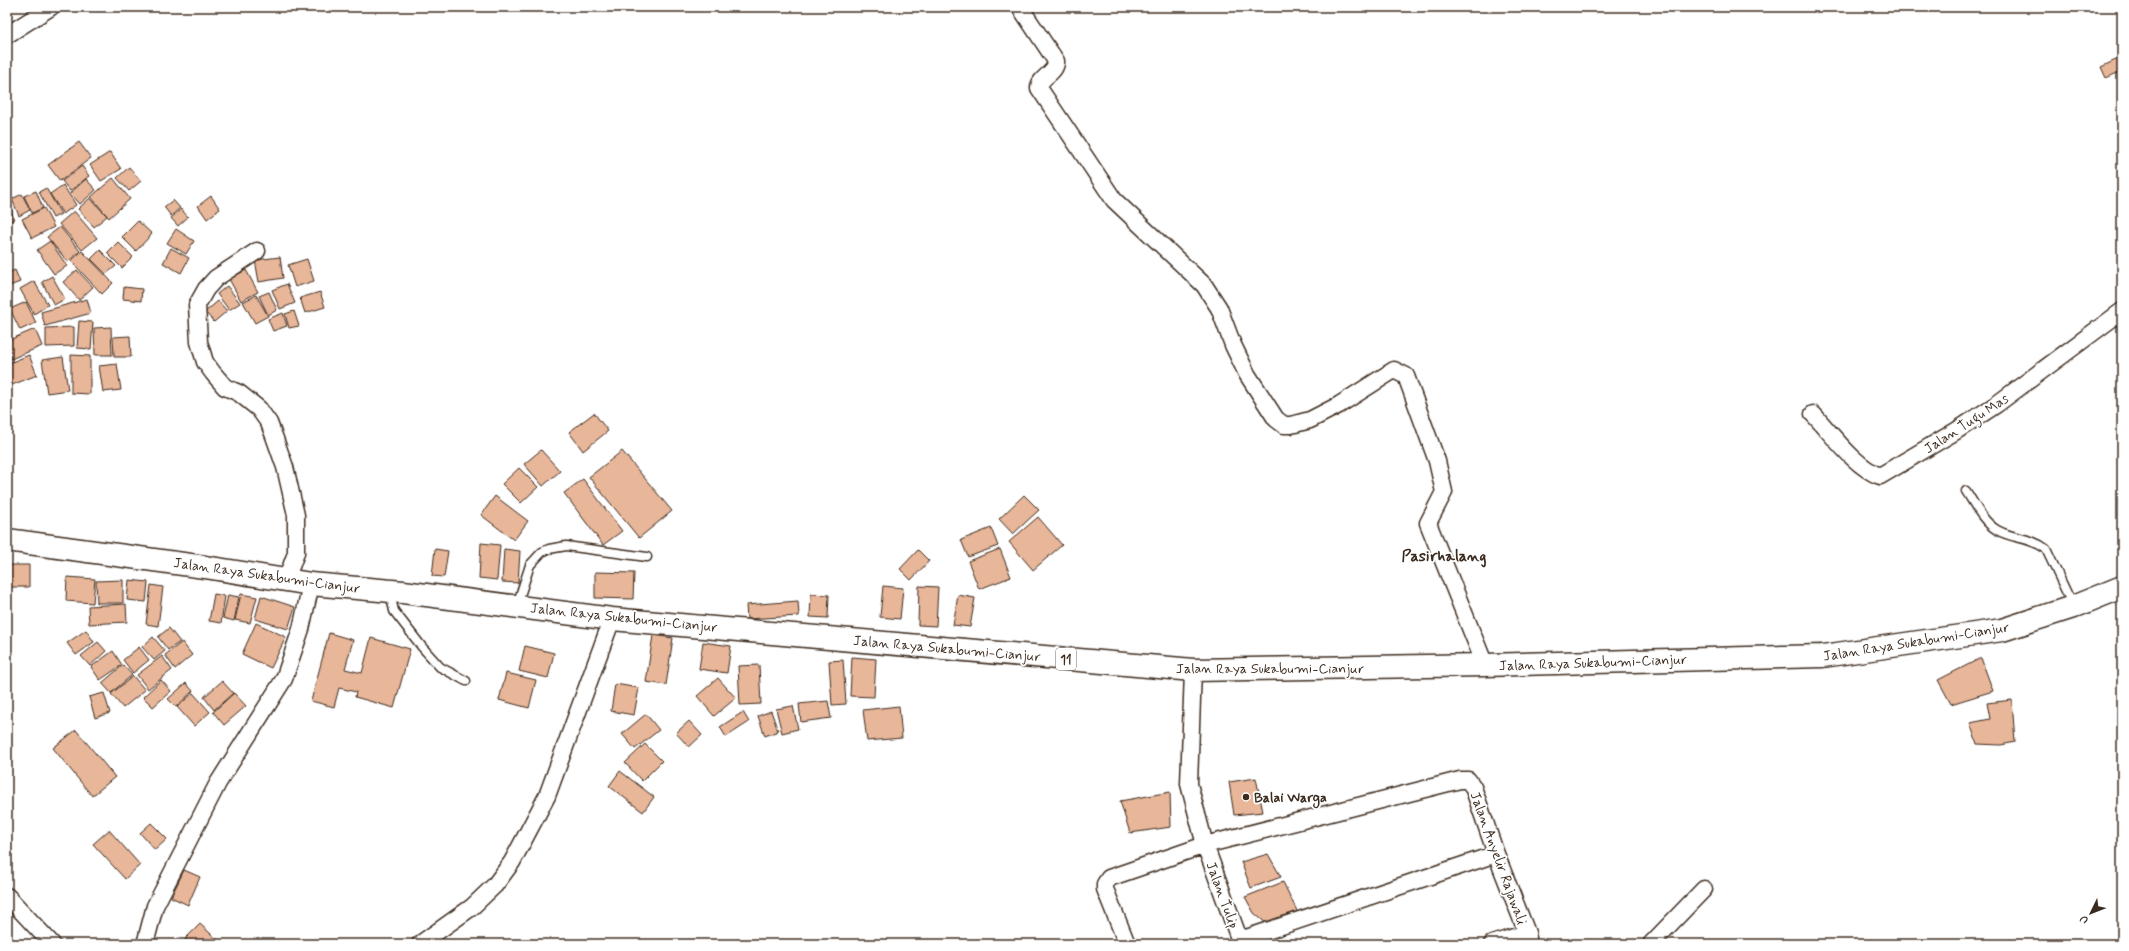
<svg xmlns="http://www.w3.org/2000/svg" width="2129" height="951" font-family="Mynerve,sans-serif">
  <rect width="100%" height="100%" fill="#fff"/>
  <filter id="ink" filterUnits="userSpaceOnUse"><feTurbulence type="fractalNoise" baseFrequency=".025" numOctaves="2"/><feDisplacementMap in="SourceGraphic" scale="8" xChannelSelector="R" yChannelSelector="G"/><feConvolveMatrix kernelMatrix="1 2 1 2 8 2 1 2 1" color-interpolation-filters="sRGB"/></filter>
  <g filter="url(#ink)">
    <path fill="#e8b699" stroke="#3b2a1e" d="M2122,57V71L2106,78L2101,67Z
      M79,142L91,158L60,181L48,165Z
      M110,152L121,169L101,181L90,165Z
      M82,166L89,176L70,191L62,181Z
      M129,167L141,181L129,191L117,178Z
      M113,178L130,199L109,218L91,197Z
      M86,179L96,190L80,204L70,193Z
      M63,185L76,205L63,214L50,194Z
      M46,188L61,214L53,218L39,192Z
      M36,191L43,208L32,213L24,196Z
      M7,193L14,220L7,222Z
      M22,194L30,210L19,216L12,199Z
      M211,196L220,209L207,219L198,206Z
      M90,198L107,216L94,227L78,209Z
      M173,200L180,208L171,216L164,207Z
      M44,208L54,227L32,238L22,219Z
      M181,209L188,217L178,226L171,218Z
      M74,211L97,238L82,250L59,224Z
      M138,221L152,234L136,251L122,237Z
      M60,227L80,251L68,262L47,237Z
      M176,229L194,241L186,254L167,243Z
      M50,241L67,266L54,274L37,250Z
      M118,242L133,257L122,268L107,253Z
      M171,248L189,258L181,273L163,263Z
      M100,250L116,266L106,274L91,259Z
      M82,251L113,283L102,294L71,261Z
      M280,257L283,278L259,282L255,260Z
      M307,259L314,281L295,287L288,265Z
      M15,270L20,282L7,287V273Z
      M77,270L93,287L79,300L63,282Z
      M246,270L258,292L241,301L229,279Z
      M52,276L65,299L54,305L42,282Z
      M34,281L48,305L34,314L20,289Z
      M287,284L295,303L280,309L272,290Z
      M227,286L240,303L229,310L217,294Z
      M124,287L142,289L141,301L123,299Z
      M269,292L277,310L268,315L259,296Z
      M320,292L325,307L305,313L300,298Z
      M256,295L268,316L255,323L243,302Z
      M87,299L91,313L45,326L41,312Z
      M218,301L227,311L214,322L205,312Z
      M26,302L36,323L20,330L10,309Z
      M294,311L299,326L289,328L285,314Z
      M283,313L287,326L273,331L268,319Z
      M79,321L93,322L91,349L77,348Z
      M74,327V346L46,347V328Z
      M111,327L112,355H95L94,328Z
      M35,329L42,346L11,359L7,349V341Z
      M130,336L131,357H114L113,337Z
      M29,355L37,375L7,387V364Z
      M71,355L90,356V394L71,393Z
      M63,357L68,390L47,393L42,360Z
      M117,364L121,390L103,392L99,366Z
      M594,413L608,431L583,451L569,432Z
      M541,450L560,471L543,486L524,464Z
      M622,451L672,511L639,538L589,477Z
      M519,468L538,487L521,503L502,484Z
      M583,479L622,531L603,545L564,493Z
      M1024,495L1039,510L1013,534L999,519Z
      M495,496L528,521L514,540L481,515Z
      M1038,517L1062,545L1033,570L1009,542Z
      M991,528L998,546L968,557L961,540Z
      M481,543L500,545L497,580L479,578Z
      M435,549L448,551L444,577L432,576Z
      M504,549L520,551L518,583L502,582Z
      M1000,549L1011,577L979,589L968,561Z
      M918,550L929,561L911,580L900,569Z
      M7,565H29V587H7Z
      M595,572L634,573L633,599L595,598Z
      M67,577L95,579L93,603L66,601Z
      M123,580V603H97L96,581Z
      M129,580L148,582L146,602L127,600Z
      M151,585L163,587L158,626L146,624Z
      M883,586L903,588L900,619L880,617Z
      M919,586L938,587L936,626L918,625Z
      M214,594L225,596L221,623L209,621Z
      M241,594L257,597L250,623L235,620Z
      M811,594L829,595L828,618L810,617Z
      M228,595L239,597L234,621L223,618Z
      M958,595L975,598L970,627L953,625Z
      M261,596L295,607L288,629L255,619Z
      M798,601L799,616L747,619L746,605Z
      M126,604L127,622L89,624L88,606Z
      M256,623L286,637L271,668L242,654Z
      M169,628L180,642L168,650L158,637Z
      M86,630L94,642L76,655L67,643Z
      M329,633L353,640L345,669L362,673L371,638L410,649L394,708L355,697L356,692L339,688L334,707L311,701Z
      M653,635L673,638L666,685L646,682Z
      M153,637L165,651L154,660L142,647Z
      M98,642L106,651L90,666L81,656Z
      M182,642L192,655L175,669L165,655Z
      M703,642L731,646L727,673L699,669Z
      M525,646L554,653L548,678L519,671Z
      M139,647L149,660L133,673L123,660Z
      M113,651L122,665L100,680L91,667Z
      M162,656L172,670L148,689L137,675Z
      M852,657L876,659L874,697L850,696Z
      M1981,658L1993,691L1951,704L1938,680Z
      M843,660L846,704L832,705L829,661Z
      M123,665L132,675L111,693L102,683Z
      M759,665L761,704L740,705L738,666Z
      M506,673L536,680L529,708L499,700Z
      M133,676L145,690L123,708L111,694Z
      M718,678L736,698L714,716L697,696Z
      M161,680L171,691L153,707L143,697Z
      M222,681L233,693L214,710L204,697Z
      M186,683L193,691L176,707L168,699Z
      M615,684L639,688L634,715L611,711Z
      M104,693L110,713L95,718L89,697Z
      M193,693L210,712L194,726L177,707Z
      M234,693L246,706L224,725L213,712Z
      M2012,700L2015,742L2001,745L1977,744L1970,723L1990,719L1987,703Z
      M828,701L831,718L801,722L799,704Z
      M793,706L798,729L782,733L776,709Z
      M899,706L902,738L867,741L863,710Z
      M771,711L778,731L765,736L758,716Z
      M743,712L749,722L726,737L720,727Z
      M646,714L659,730L635,749L622,734Z
      M689,721L702,735L689,747L676,733Z
      M76,730L115,777L92,796L53,748Z
      M645,744L662,761L642,781L625,763Z
      M620,771L654,797L643,812L609,786Z
      M1256,778L1263,812L1234,815L1229,782Z
      M1170,792L1171,827L1130,833L1120,801Z
      M151,823L167,839L155,850L140,833Z
      M109,830L140,865L125,879L93,844Z
      M1268,854L1281,877L1251,888L1241,862Z
      M184,870L200,877L188,905L171,897Z
      M1283,882L1299,915L1268,925L1254,913L1245,897Z
      M200,924L221,943L220,944H190L185,939Z"/>
    <g fill="none" stroke-linecap="round" stroke-linejoin="round">
      <g stroke="#3b2a1e" stroke-width="11">
        <path id="lane" d="M1966,491C1974,503 1983,522 1997,530C2012,539 2031,537 2046,549L2073,606
          M390,593L394,611L422,647L440,667L466,681
          M517,605L530,565L542,552L549,549L566,546L647,557"/>
      </g>
      <g stroke="#3b2a1e" stroke-width="19">
        <path id="street" d="M1020,7L1056,61C1057,73 1039,77 1039,88L1114,200L1204,285L1219,308L1233,345L1247,374L1276,419L1284,425H1291L1310,420L1339,405L1394,370L1406,376L1437,461L1444,492L1428,523L1485,665
          M7,35L51,7
          M257,251L216,278L206,289L197,305L199,342L205,362L213,373L225,387L239,393L259,409L269,423L274,436L285,467L296,515V553L286,580
          M1813,414C1831,433 1856,468 1880,476L1956,431L1997,404L2122,311
          M1193,670L1189,784L1205,845L1241,944
          M7,896L52,944
          M1240,940L1496,854
          M145,944L155,906L218,783L284,679L301,629L311,584
          M420,944L472,907L495,885L512,862L547,796L612,619
          M1127,944L1105,889V884L1109,878L1205,845L1460,780H1468L1473,787L1496,854L1527,933L1529,944
          M1492,944L1527,933
          M1651,944L1704,889"/>
      </g>
      <g stroke="#3b2a1e" stroke-width="25">
        <path id="highway" d="M7,540L205,567L311,584L403,592L612,619L1193,670L1485,665L1823,656L2002,630L2073,607L2122,587"/>
      </g>
      <use href="#lane" stroke="#fff" stroke-width="8"/>
      <use href="#street" stroke="#fff" stroke-width="16"/>
      <use href="#highway" stroke="#fff" stroke-width="22"/>
    </g>
  </g>
  <circle fill="#3b2a1e" stroke="#fff" stroke-width="1.5" cx="1246" cy="797" r="4"/>
  <g text-anchor="middle" stroke-width="3.5" stroke-linejoin="round" paint-order="stroke">
    <rect fill="#fff" stroke="#766a62" stroke-width="1" x="1056" y="648" width="20" height="22" rx="3"/>
    <g font-size="13" font-weight="bold" fill="#3b2a1e">
      <text x="1066" y="664">11</text>
    </g>
    <g font-size="14" fill="#3b2a1e" stroke="#fff">
      <text transform="translate(1966 423) rotate(-33)" y="5">Jalan Tugu Mas</text>
      <text transform="translate(267 575) rotate(8)" y="5">Jalan Raya Sukabumi-Cianjur</text>
      <text transform="translate(624 617) rotate(6)" y="5">Jalan Raya Sukabumi-Cianjur</text>
      <text transform="translate(1916 641) rotate(-9)" y="5">Jalan Raya Sukabumi-Cianjur</text>
      <text transform="translate(947 648) rotate(5)" y="5">Jalan Raya Sukabumi-Cianjur</text>
      <text transform="translate(1593 662) rotate(-2)" y="5">Jalan Raya Sukabumi-Cianjur</text>
      <text x="1270" y="673">Jalan Raya Sukabumi-Cianjur</text>
      <text transform="translate(1499 858) rotate(70)" y="5">Jalan Anyelir Rajawali</text>
      <text transform="translate(1223 895) rotate(70)" y="5">Jalan Tulip</text>
    </g>
    <g font-size="14" font-weight="bold" fill="#3b2a1e" stroke="#fff" text-anchor="start">
      <text x="1254" y="802">Balai Warga</text>
    </g>
    <g font-size="16" font-weight="bold" fill="#3b2a1e" stroke="#fff">
      <text x="1444" y="561">Pasirhalang</text>
    </g>
  </g>
  <rect width="2129" height="951" fill="none" stroke="#fff" stroke-width="24"/>
  <rect x="12" y="12" width="2105" height="927" fill="none" stroke="#3b2a1e" stroke-width="1.5" filter="url(#ink)"/>
  <g transform="translate(2091 913) rotate(227)" stroke="#ffffff" stroke-width="3" paint-order="stroke">
  <path d="M0-3L7 15L0 10L-7 15Z" fill="#3b2a1e"/>
  <text y="-6" font-size="11" font-weight="bold" text-anchor="middle" fill="#3b2a1e">U</text>
  </g>
</svg>
